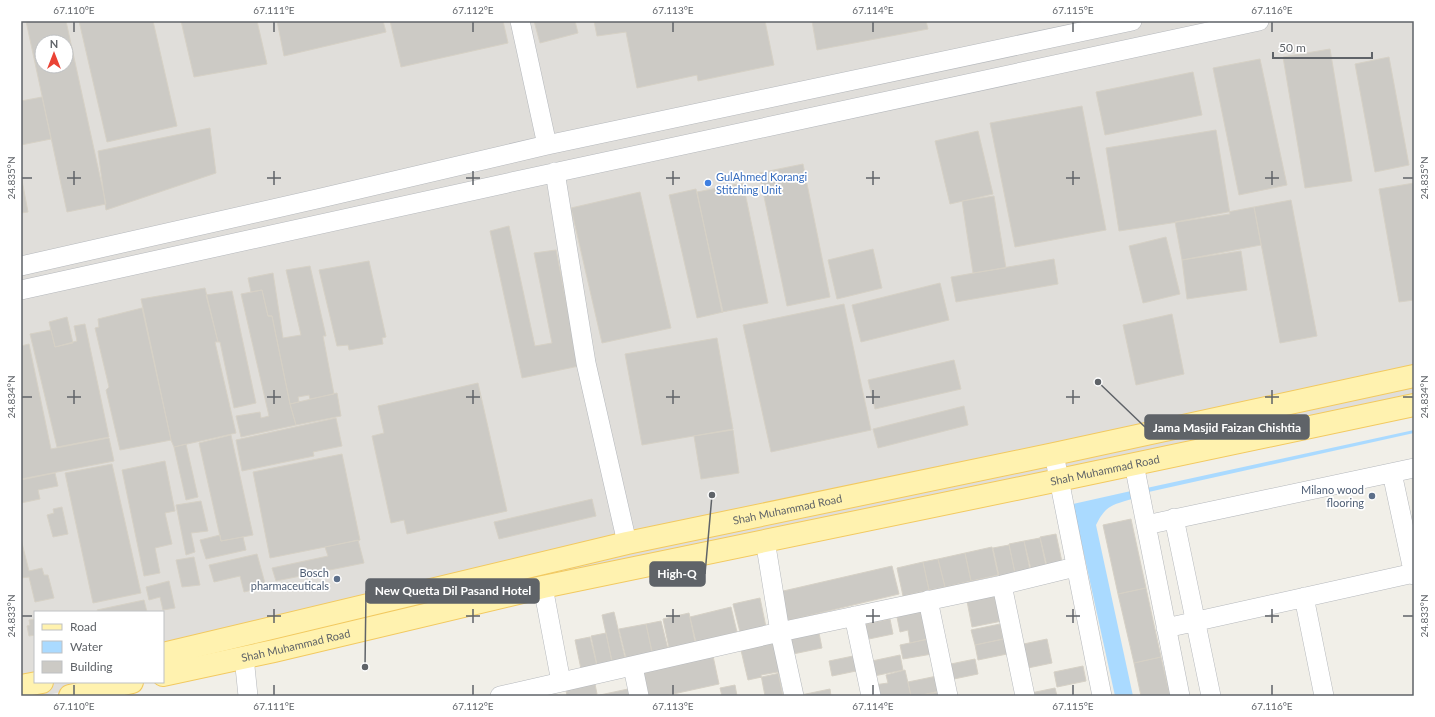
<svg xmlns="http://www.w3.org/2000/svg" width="1435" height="717" font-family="Lato,sans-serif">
  <rect width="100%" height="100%" fill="#f1efe8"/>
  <path fill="#e0deda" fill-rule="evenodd" d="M21,21H1414V399L163,669V612H35V682H106L43,696H21ZM42,42H66V66H42Z"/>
  <path fill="#aadaff" d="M1414,430V433L1144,493L1142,489Z
    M1131,491L1132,499C1112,505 1106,505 1096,525L1133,696H1115L1073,504Z"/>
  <path fill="#cccac5" stroke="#d6d1c6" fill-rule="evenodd" d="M26,21H66L106,204L67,212ZM42,42H66V66H42Z
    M79,21H153L177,126L107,142Z
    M181,21H257L267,64L194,77Z
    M277,21H383L386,32L284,56Z
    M390,21H503L508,43L401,67Z
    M534,21H575L578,33L540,43Z
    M594,21H765L774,65L698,81L697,75L637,88L626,32L597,36Z
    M812,21H926L928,29L817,50Z
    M1330,49L1352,181L1305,188L1283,57Z
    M1389,57L1409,165L1375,172L1355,64Z
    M1260,59L1287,185L1239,195L1213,68Z
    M1193,72L1202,115L1105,135L1096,92Z
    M42,97L51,139L21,145V101Z
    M1082,106L1106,230L1015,247L990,123Z
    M210,128L216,173L106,210L98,151Z
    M1216,130L1230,214L1119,231L1106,148Z
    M978,131L993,194L950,204L935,141Z
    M803,164L830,297L787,306L759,173Z
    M21,175L28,212L21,213Z
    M743,183L768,303L722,312L697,192Z
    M1414,183V300L1399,302L1379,189Z
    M696,189L723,312L697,318L669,195Z
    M640,192L671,328L602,343L571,208Z
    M994,196L1006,268L973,273L962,201Z
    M1291,200L1317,336L1280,343L1254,207Z
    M1254,207L1261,245L1182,260L1175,222Z
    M509,226L535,346L552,343L534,253L556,250L579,366L522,378L490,231Z
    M1166,237L1180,294L1143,303L1129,246Z
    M873,249L882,288L837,299L828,260Z
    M1241,251L1247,290L1187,299L1182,260Z
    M1054,259L1058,284L956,302L951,277Z
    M369,261L386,337L382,338L383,344L349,350L348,345L337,346L319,270Z
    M310,266L326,336H323L334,394L310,399L309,395L298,397L299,402L290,404L272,316H268L262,290L251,292L248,278L273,273L283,338L301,335L286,270Z
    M940,283L949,320L861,342L852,305Z
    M205,288L218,342H215L236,433L174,447L171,440L141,299Z
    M262,290L268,316H272L290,404L296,425L241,437L236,416L260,412L261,418L269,416L241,294Z
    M232,291L256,403L234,408L220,342H218L206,295Z
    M844,304L871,430L771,452L743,325Z
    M142,308L171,440L120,450L106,390L109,387L95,328L99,327L98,319Z
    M1172,314L1184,374L1136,385L1123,325Z
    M67,317L73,343L55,347L49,322Z
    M85,324L109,437L57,447L30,334L51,330L55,347L77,341L74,326Z
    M717,338L733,429L642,445L625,354Z
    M29,344L51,449L109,438L114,461L21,479V346Z
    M954,360L961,389L875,409L868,380Z
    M478,383L507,511L407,534L404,520L391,523L372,436L384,433L378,406Z
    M337,393L341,416L296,425L290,404Z
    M964,406L968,425L878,448L873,429Z
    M336,418L342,446L313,452L314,456L242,471L236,440Z
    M733,430L739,473L701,479L694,436Z
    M231,435L253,535L221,541L199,443Z
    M186,444L198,497L186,500L174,447Z
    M342,454L360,540L270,558L253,472Z
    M165,461L175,511L165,513L172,544L155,548L160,573L144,576L122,470Z
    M112,464L141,593L93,603L65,473Z
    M55,473L58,486L38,490L40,499L21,503V480Z
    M592,499L596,516L499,539L494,522Z
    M201,501L208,531L191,533L195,552L186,555L176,505Z
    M62,507L68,534L53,537L47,515L54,513L53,509Z
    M1131,519L1146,588L1118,594L1103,525Z
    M1056,534L1062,562L1047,566L1040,537Z
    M220,535L221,541L243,537L246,550L206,559L200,540Z
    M1040,538L1046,566L1031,569L1024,541Z
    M21,539L29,571L42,568L44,575H48L54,598L35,602L29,577L21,578Z
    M358,540L364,563L276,581L272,568L328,556L325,547Z
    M1024,541L1030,570L1015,573L1009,544Z
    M1009,545L1015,573L999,576L993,548Z
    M992,547L998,575L971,581L965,553Z
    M965,553L971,581L945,587L938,559Z
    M257,554L266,587L244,592L240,576L214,582L209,565Z
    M194,557L200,585L182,587L176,560Z
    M938,559L945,587L929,590L923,562Z
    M923,562L929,590L903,596L897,568Z
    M892,566L899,594L786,621L779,592Z
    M169,581L175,608L163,610L160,597L149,600L146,587Z
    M1146,588L1161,657L1134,663L1118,594Z
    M996,590L1002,621L972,627L966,596Z
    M760,598L766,627L740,632L733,604Z
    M144,600L147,612H98L97,610Z
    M731,607L737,632L696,642L690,617Z
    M921,607L927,639L910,643L908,630L900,632L896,612Z
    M614,612L625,658L612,661L602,615Z
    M689,613L695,642L669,648L663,619Z
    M35,619V635L29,636L27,626L30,625L29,620Z
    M890,619L893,634L864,640L861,625Z
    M661,621L668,649L652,652L646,624Z
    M646,624L652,652L626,658L619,629Z
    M1000,624L1003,639L975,645L971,630Z
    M606,633L612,662L597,665L591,636Z
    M819,633L822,648L793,654L790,639Z
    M590,637L597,666L581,669L575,640Z
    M929,639L932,654L903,659L900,645Z
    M1004,639L1007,654L978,660L975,645Z
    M1047,639L1052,663L1023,669L1019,645Z
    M773,640L780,673L748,680L740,646Z
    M858,655L861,670L832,676L829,661Z
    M900,655L903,670L874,676L872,661Z
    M713,656L719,684L664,696H647L643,673Z
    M1161,657L1170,696H1141L1134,663Z
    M975,659L978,674L949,680L946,665Z
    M1083,666L1086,681L1057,687L1054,672Z
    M905,670L911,696H876L874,685L888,683L886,675Z
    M778,672L783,696H765L761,675Z
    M937,676L940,691L917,696H911L908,682Z
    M594,679L597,694L588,696H567L565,685Z
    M735,685L737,696H722L720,688Z
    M1055,688L1057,696H1027L1026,694Z
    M628,689L630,696L600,695Z
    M830,689L831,696H801V695Z
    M940,692V696H917Z"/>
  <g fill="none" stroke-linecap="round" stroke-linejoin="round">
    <g stroke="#b5b8bc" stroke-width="20">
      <path id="minor" d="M520,21L547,145
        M555,172L586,363L627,543
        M21,266L321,198L547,145L1132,21
        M21,290L530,178L1259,21
        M1054,454L1102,696
        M1134,464L1180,696
        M1392,473L1414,575
        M1174,518L1211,696
        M1146,525L1414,468
        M765,540L780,632L794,696
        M1002,585L1025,696
        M543,587L561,682
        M1304,597L1324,696
        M928,600L948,696
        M854,616L871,696
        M1166,628L1414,573
        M244,657L248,696
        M633,667L639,696
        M500,696L780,632L1002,585L1075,567"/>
    </g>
    <g stroke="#f2c960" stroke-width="24">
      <g id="major">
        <path id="s1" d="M163,654L627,543L1054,454L1414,376"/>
        <path id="s2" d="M163,675L274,651L543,587L1059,480L1414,405"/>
        <path d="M21,686L42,682"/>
        <path d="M70,696L132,682"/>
      </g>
    </g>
    <use href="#minor" stroke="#fff" stroke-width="19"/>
    <use href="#major" stroke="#fff2af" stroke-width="22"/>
  </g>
  <path fill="none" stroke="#5f6368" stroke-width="1.5" d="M74,22V32M274,22V32M473,22V32M673,22V32M873,22V32M1073,22V32M1272,22V32M74,171V185M274,171V185M473,171V185M673,171V185M873,171V185M1073,171V185M1272,171V185M22,178H32M67,178H81M267,178H281M466,178H480M666,178H680M866,178H880M1066,178H1080M1265,178H1279M1403,178H1413M74,390V404M274,390V404M473,390V404M673,390V404M873,390V404M1073,390V404M1272,390V404M22,397H32M67,397H81M267,397H281M466,397H480M666,397H680M866,397H880M1066,397H1080M1265,397H1279M1403,397H1413M274,609V623M473,609V623M673,609V623M873,609V623M1073,609V623M1272,609V623M22,616H32M267,616H281M466,616H480M666,616H680M866,616H880M1066,616H1080M1265,616H1279M1403,616H1413M74,685V695M274,685V695M473,685V695M673,685V695M873,685V695M1073,685V695M1272,685V695"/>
  <circle fill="#3f7fe0" stroke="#fff" stroke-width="1.5" cx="708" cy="183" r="4"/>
  <g fill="#5c6f8a" stroke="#fff" stroke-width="1.5">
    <circle cx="1372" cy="496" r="4"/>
    <circle cx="337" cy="579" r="4"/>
  </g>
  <g text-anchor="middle" stroke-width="3.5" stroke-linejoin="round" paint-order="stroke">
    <g font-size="11" fill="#366cbe" stroke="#fff" text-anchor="start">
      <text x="716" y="181">GulAhmed Korangi<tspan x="716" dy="13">Stitching Unit</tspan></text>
    </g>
    <g font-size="11" fill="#5f6368" stroke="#fff">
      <text dy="4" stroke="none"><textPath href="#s2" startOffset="964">Shah Muhammad Road</textPath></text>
      <text dy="4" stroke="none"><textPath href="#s1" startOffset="641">Shah Muhammad Road</textPath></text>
      <text dy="4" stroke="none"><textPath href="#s2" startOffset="136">Shah Muhammad Road</textPath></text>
    </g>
    <g font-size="11" fill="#4e5e75" stroke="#fff" text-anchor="end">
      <text x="1364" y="494">Milano wood<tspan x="1364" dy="13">flooring</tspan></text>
      <text x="329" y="577">Bosch<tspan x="329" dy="13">pharmaceuticals</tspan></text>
    </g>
  </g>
  <path fill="none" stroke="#5f6368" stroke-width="1.5" d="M1098 382L1145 427M712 495L705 574M365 667L366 591"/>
  <g fill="#5f6368" stroke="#fff" stroke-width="1.5">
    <circle cx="1098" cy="382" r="4"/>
    <circle cx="712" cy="495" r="4"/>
    <circle cx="365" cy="667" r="4"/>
  </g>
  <g fill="#5f6368" stroke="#5f6368" stroke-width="1.5">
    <rect x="1145" y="415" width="164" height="24" rx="4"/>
    <rect x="650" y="562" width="55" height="24" rx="4"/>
    <rect x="366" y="579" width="173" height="24" rx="4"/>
  </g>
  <g font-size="12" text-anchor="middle" font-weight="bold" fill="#fff">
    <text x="1227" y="432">Jama Masjid Faizan Chishtia</text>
    <text x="677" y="578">High-Q</text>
    <text x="453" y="595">New Quetta Dil Pasand Hotel</text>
  </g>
  <rect width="1435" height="717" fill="none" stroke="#ffffff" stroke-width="44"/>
  <rect x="34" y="611" width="130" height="72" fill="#ffffff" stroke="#bfc1c3"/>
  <rect x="42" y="624" width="20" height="6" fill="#fff2af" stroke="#bfc1c3"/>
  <text x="70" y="631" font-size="12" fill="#5f6368">Road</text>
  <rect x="42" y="641" width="20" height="12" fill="#aadaff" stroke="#bfc1c3"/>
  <text x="70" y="651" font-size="12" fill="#5f6368">Water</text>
  <rect x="42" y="661" width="20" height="12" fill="#cccac5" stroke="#bfc1c3"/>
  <text x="70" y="671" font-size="12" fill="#5f6368">Building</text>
  <g transform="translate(54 54)"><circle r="19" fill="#ffffff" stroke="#bfc1c3"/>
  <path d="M0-3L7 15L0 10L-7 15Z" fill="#ea4335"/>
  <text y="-6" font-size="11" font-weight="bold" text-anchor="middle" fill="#5f6368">N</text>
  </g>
  <path d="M1273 52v6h99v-6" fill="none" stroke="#5f6368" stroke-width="2"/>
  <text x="1279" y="52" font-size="12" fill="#5f6368" stroke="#ffffff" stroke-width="3" paint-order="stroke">50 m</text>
  <rect x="22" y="22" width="1391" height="673" fill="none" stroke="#5f6368" stroke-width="1.5"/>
  <g font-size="10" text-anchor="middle" fill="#5f6368">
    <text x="74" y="14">67.110°E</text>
    <text x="274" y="14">67.111°E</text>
    <text x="473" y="14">67.112°E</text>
    <text x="673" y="14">67.113°E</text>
    <text x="873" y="14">67.114°E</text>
    <text x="1073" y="14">67.115°E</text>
    <text x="1272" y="14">67.116°E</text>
    <text transform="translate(11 178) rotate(-90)" y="4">24.835°N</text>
    <text transform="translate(1424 178) rotate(-90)" y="4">24.835°N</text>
    <text transform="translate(11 397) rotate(-90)" y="4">24.834°N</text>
    <text transform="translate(1424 397) rotate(-90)" y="4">24.834°N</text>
    <text transform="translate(11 616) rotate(-90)" y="4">24.833°N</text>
    <text transform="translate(1424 616) rotate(-90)" y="4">24.833°N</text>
    <text x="74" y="710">67.110°E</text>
    <text x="274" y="710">67.111°E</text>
    <text x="473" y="710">67.112°E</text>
    <text x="673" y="710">67.113°E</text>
    <text x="873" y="710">67.114°E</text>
    <text x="1073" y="710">67.115°E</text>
    <text x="1272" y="710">67.116°E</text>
  </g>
</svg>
